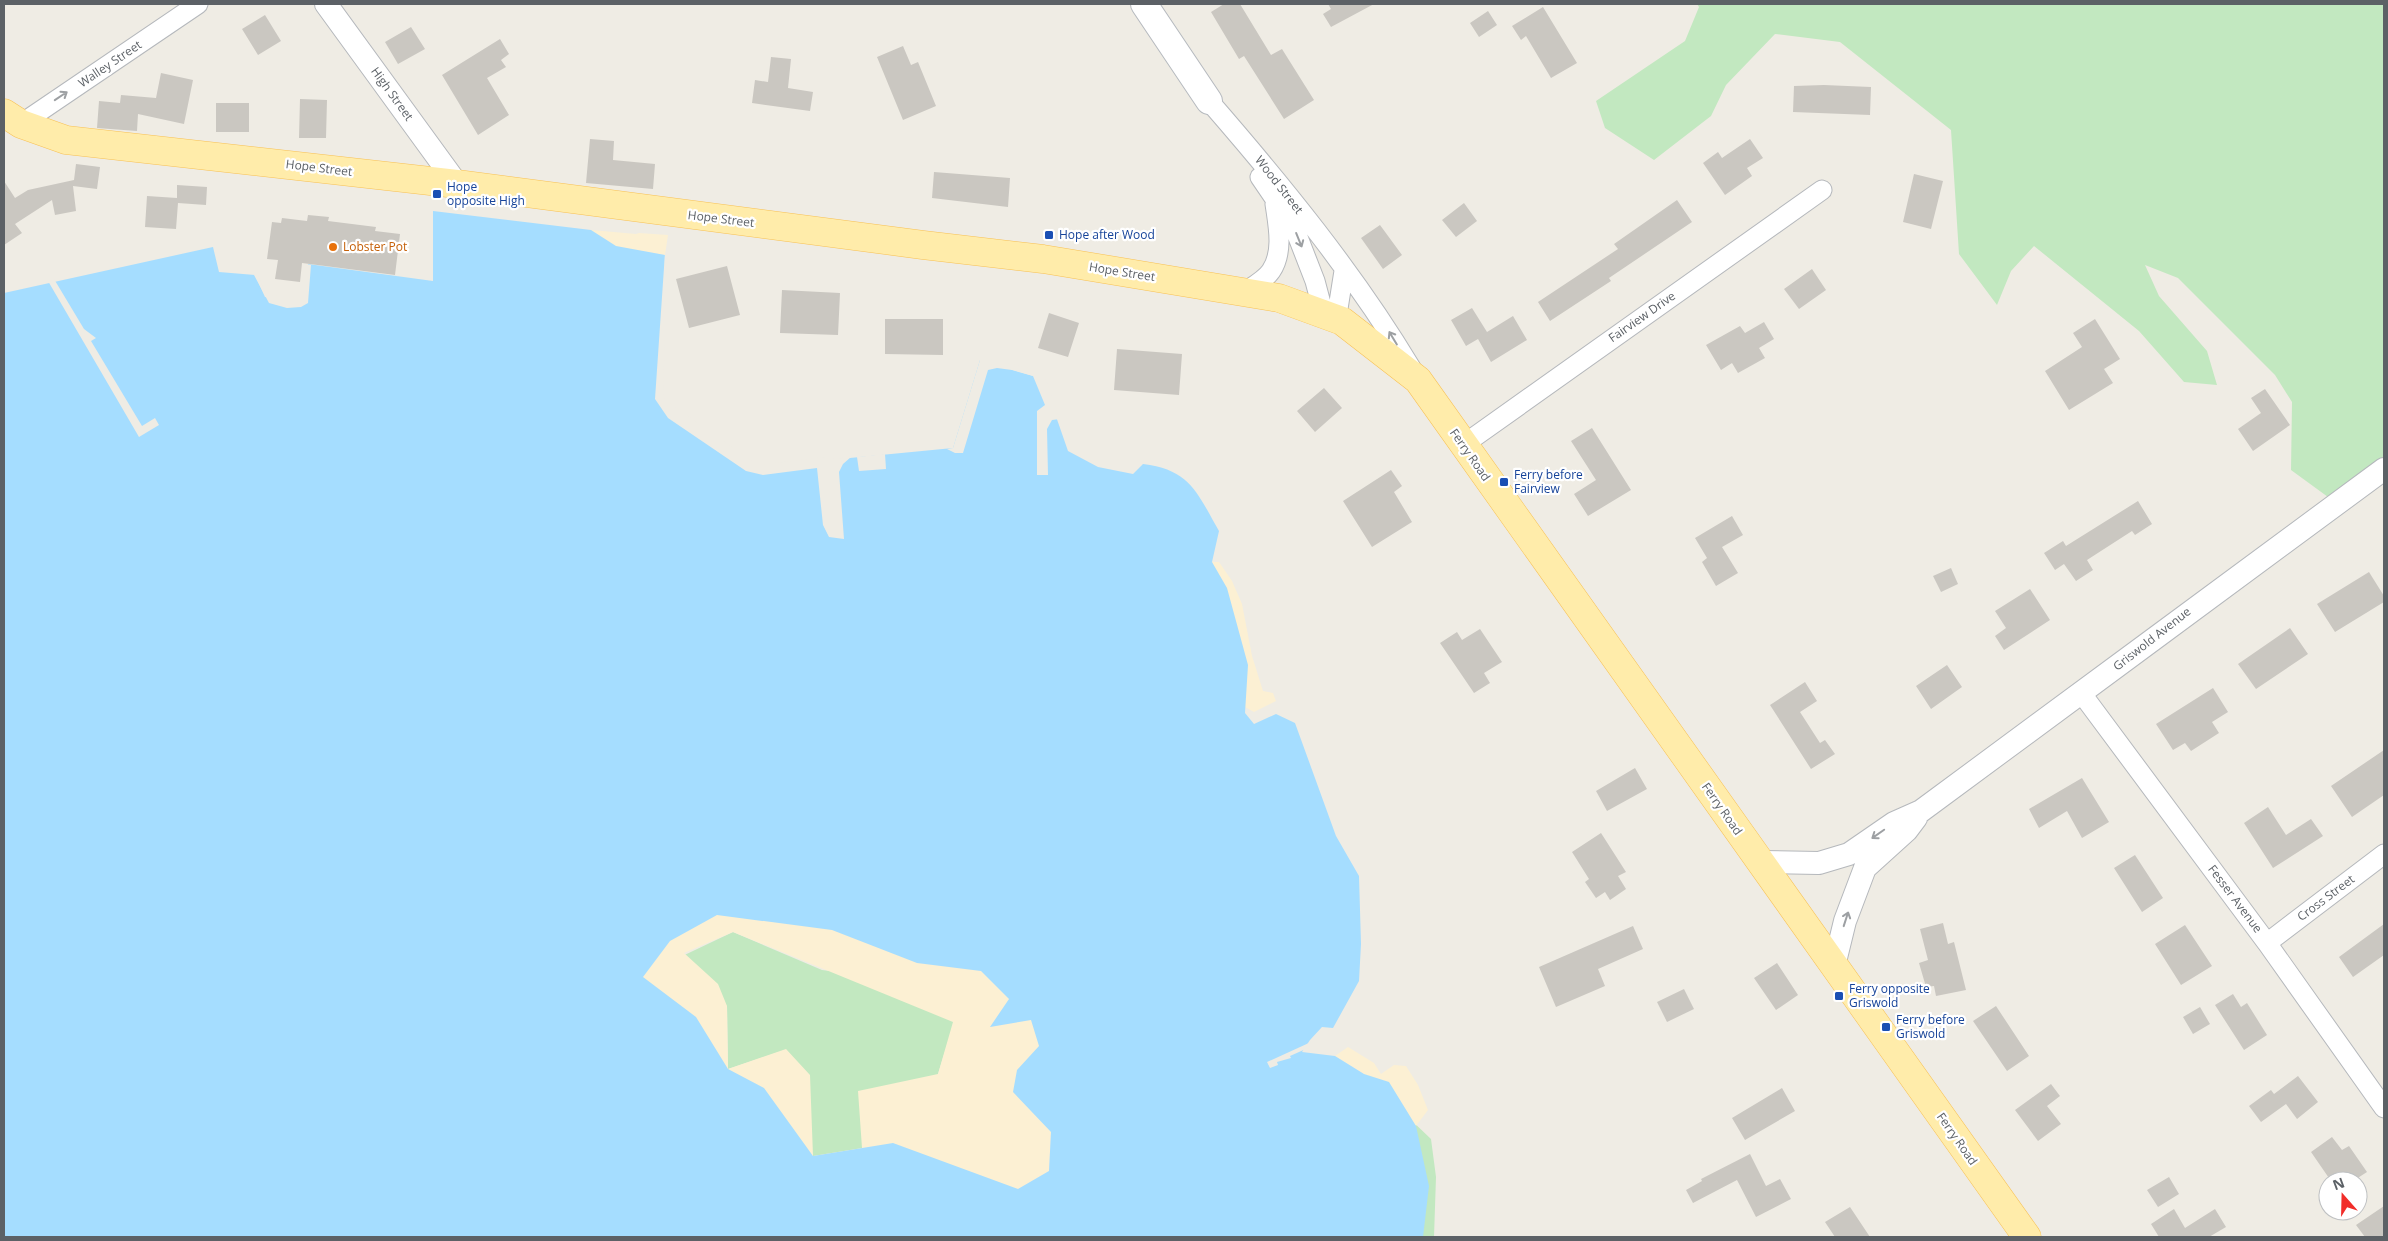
<svg xmlns="http://www.w3.org/2000/svg" width="2388" height="1241" font-family="'Open Sans',sans-serif">
  <rect width="100%" height="100%" fill="#efece4"/>
  <path fill="#c2e8c0" d="M1697,4H2384V458L2328,497L2291,470L2292,402L2275,375L2178,278L2145,265L2159,296L2207,351L2217,385L2184,382L2139,331L2034,246L2011,271L1997,305L1959,254L1951,130L1840,42L1775,34L1726,85L1711,116L1654,160L1605,128L1596,101L1685,41L1699,7Z
    M733,932L822,970L925,983L954,1022L938,1074L893,1143L813,1157L785,1050L728,1069L727,1006L655,969Z
    M1409,1118L1431,1139L1436,1177L1434,1237H1414Z"/>
  <path fill="#fcf0d3" fill-rule="evenodd" d="M591,230L636,234L639,233L668,235L665,255L642,251L596,247Z
    M1212,562H1219L1232,581L1242,604L1252,656L1263,691L1273,693L1276,701L1254,712L1245,707Z
    M728,885L1045,963L1051,1132L1049,1171L1018,1189L806,1172L568,935ZM733,932L953,1022L938,1074L858,1091L862,1148L813,1156L810,1075L786,1049L728,1069L727,1006L718,984L684,953Z
    M1348,1047L1374,1063L1381,1074L1394,1065L1406,1066L1418,1085L1428,1110L1416,1126L1364,1074L1335,1056Z"/>
  <path fill="#a5ddff" fill-rule="evenodd" d="M433,211L591,230L616,246L665,255L660,400L756,467L953,448L980,360L1043,379L1068,451L1098,467L1133,474L1143,464C1191,470 1197,493 1219,531L1212,562L1227,588L1248,665L1245,713L1254,724L1276,714L1295,723L1336,836L1359,876L1361,944L1359,981L1333,1028L1322,1027L1310,1040L1302,1052L1335,1056L1364,1074L1389,1082L1416,1126L1429,1186L1423,1237H4V293L213,247L219,272L255,275L265,297L302,300L308,264L433,281ZM717,915L832,930L917,963L981,971L1009,999L990,1027L1031,1020L1039,1046L1017,1070L1013,1092L1051,1132L1049,1171L1018,1189L893,1143L813,1156L764,1088L728,1069L696,1017L643,977L670,941Z"/>
  <path fill="#efece4" d="M665,253L667,255L663,398L757,465L825,457H832L833,459L851,457L843,464L839,472L844,539L829,537L823,525L817,468L763,475L746,471L668,418L655,399Z
    M305,264L311,265L308,303L301,307L287,308L269,303L254,275H258L266,295L300,298Z
    M54,279L84,329L96,338L91,341L142,426L155,418L159,425L139,437L48,281Z
    M983,358L1033,369L1045,378L1060,419L1052,420L1047,429L1048,475H1037V411L1045,405L1033,376L1012,370L997,368L988,370L963,453H955L947,449L953,448L980,360Z
    M885,454L886,469L859,471L857,457Z
    M1311,1042L1308,1048L1290,1056L1291,1058L1277,1062L1278,1065L1270,1068L1267,1062Z"/>
  <path fill="#cac7c1" d="M1224,4H1240L1271,55L1282,49L1314,100L1284,119L1244,56L1239,59L1211,12Z
    M1328,4H1374L1331,27L1323,14L1331,9Z
    M1543,7L1577,63L1551,78L1526,36L1521,40L1512,26Z
    M1488,11L1497,25L1479,37L1470,23Z
    M265,15L281,41L258,55L242,29Z
    M411,27L425,49L398,64L385,42Z
    M500,39L509,54L501,60L506,67L487,78L509,115L478,135L442,75Z
    M903,46L911,65L918,62L936,106L903,120L877,57Z
    M771,57L791,59L788,88L813,92L810,111L752,103L755,80L768,82Z
    M161,73L193,80L184,124L138,114L137,131L97,128L99,101L120,103L121,95L156,98Z
    M1824,85L1871,87L1870,115L1793,112L1794,86Z
    M300,99L327,100L326,138H299Z
    M216,103H249V132H216Z
    M590,139L614,141L613,160L655,164L653,189L586,183Z
    M1750,139L1763,158L1747,168L1752,176L1725,195L1703,163L1718,152L1722,158Z
    M76,164L100,167L97,189L73,186L76,211L55,215L52,200L15,224L22,233L4,245V181L15,198L28,190L74,180Z
    M934,172L1010,178L1008,207L932,198Z
    M1914,174L1943,181L1931,229L1903,222Z
    M177,185L207,187L206,205L178,203L176,229L145,227L147,196L177,198Z
    M1677,200L1692,222L1609,278L1611,281L1550,321L1538,302L1618,249L1614,244Z
    M1464,203L1477,221L1456,237L1442,220Z
    M308,215L329,217L328,221L376,227L375,231L400,234L395,275L302,263L300,282L275,279L278,260L267,259L272,222L281,223L282,218L307,221Z
    M1380,225L1402,255L1383,269L1361,238Z
    M727,266L740,315L689,328L676,279Z
    M1812,269L1826,290L1799,309L1784,289Z
    M782,290L840,293L838,335L780,333Z
    M1472,308L1487,332L1513,316L1527,340L1491,362L1478,339L1466,346L1451,320Z
    M1049,313L1079,323L1068,357L1038,348Z
    M885,319H943V355L885,354Z
    M2095,319L2120,359L2104,369L2113,383L2069,410L2045,371L2082,347L2073,333Z
    M1764,322L1774,339L1759,348L1765,358L1738,373L1732,363L1721,370L1706,345L1740,326L1745,333Z
    M1117,349L1182,354L1179,395L1114,390Z
    M1324,388L1342,408L1315,432L1297,411Z
    M2265,389L2290,425L2253,451L2238,429L2261,413L2251,398Z
    M1592,428L1631,490L1588,516L1574,494L1596,480L1571,441Z
    M1391,470L1402,486L1394,492L1412,522L1372,547L1343,501Z
    M2138,501L2152,524L2135,535L2132,531L2087,560L2093,570L2076,581L2064,564L2055,570L2044,553L2063,541L2066,546Z
    M1732,516L1743,535L1722,547L1738,573L1716,586L1702,562L1707,558L1695,538Z
    M1951,568L1958,584L1941,592L1933,576Z
    M2369,572L2384,596V602L2335,632L2317,604Z
    M2030,589L2050,620L2004,650L1995,636L2006,628L1995,611Z
    M2290,628L2308,654L2256,689L2238,664Z
    M1480,629L1502,662L1484,673L1490,683L1474,693L1440,643L1457,632L1462,640Z
    M1947,665L1962,687L1931,709L1916,686Z
    M1805,682L1817,701L1800,712L1820,743L1825,740L1835,754L1811,769L1770,705Z
    M2213,688L2228,712L2212,722L2219,733L2191,751L2185,743L2173,750L2156,724Z
    M2384,750V795L2352,817L2331,786Z
    M1635,768L1647,789L1607,811L1596,791Z
    M2082,778L2109,822L2082,838L2067,811L2039,828L2029,809Z
    M2268,807L2286,835L2311,819L2323,836L2273,868L2244,823Z
    M1601,833L1626,872L1618,876L1626,889L1610,900L1605,892L1596,898L1585,882L1589,879L1572,852Z
    M2135,855L2163,898L2142,912L2114,868Z
    M1943,923L1948,944L1954,942L1966,990L1936,996L1934,986L1926,987L1919,963L1928,960L1920,929Z
    M2384,924V955L2353,977L2339,957Z
    M2185,925L2212,966L2181,985L2155,944Z
    M1633,926L1643,949L1598,969L1605,986L1556,1007L1539,967Z
    M1777,963L1798,995L1776,1010L1754,978Z
    M1684,989L1694,1009L1667,1022L1657,1002Z
    M2233,994L2241,1007L2247,1003L2267,1035L2244,1050L2215,1005Z
    M1996,1006L2029,1056L2007,1071L1973,1021Z
    M2200,1007L2210,1024L2193,1034L2183,1017Z
    M2298,1076L2318,1102L2297,1119L2286,1104L2261,1122L2249,1106L2271,1090L2274,1094Z
    M2051,1084L2060,1096L2047,1106L2061,1124L2038,1141L2015,1110Z
    M1782,1088L1795,1111L1745,1140L1732,1118Z
    M2332,1137L2342,1150L2349,1146L2367,1172L2353,1181H2331L2311,1152Z
    M1750,1154L1766,1186L1780,1179L1791,1199L1756,1217L1737,1180L1693,1203L1686,1190L1702,1181L1701,1179Z
    M2169,1177L2179,1194L2158,1207L2147,1190Z
    M2384,1206V1237H2365L2356,1225Z
    M1850,1207L1870,1237H1835L1825,1222Z
    M2174,1209L2185,1228L2215,1209L2226,1227L2209,1237H2159L2151,1224Z"/>
  <g fill="none" stroke-linecap="round" stroke-linejoin="round">
    <g stroke="#b5b8bc" stroke-width="21">
      <path id="minor" d="M1209,101C1282,185 1354,273 1411,368
        M21,124L198,4
        M1260,177L1294,227L1315,281L1324,315
        M1243,293C1252,287 1265,280 1271,271C1284,252 1278,225 1275,204
        M1336,321L1344,271
        M1463,445L1822,190
        M2082,694L2267,943L2384,1108
        M2267,943L2384,854"/>
    </g>
    <g stroke="#b5b8bc" stroke-width="24">
      <path id="tertiary" d="M326,4L457,184
        M1760,862L1819,863L1849,854L1894,823L1921,811C2076,698 2229,582 2384,469
        M1834,966L1845,921L1865,868L1907,830L1916,818"/>
    </g>
    <g stroke="#b6babf" stroke-width="28">
      <path id="secondary" d="M1144,4L1209,101"/>
    </g>
    <g stroke="#f8c155" stroke-width="29">
      <path id="primary" d="M4,113L21,124L66,140L457,184L923,245L1043,259L1279,298L1342,321L1418,380L2027,1237"/>
    </g>
    <use href="#minor" stroke="#fff" stroke-width="19"/>
    <use href="#tertiary" stroke="#fff" stroke-width="22"/>
    <use href="#secondary" stroke="#fff" stroke-width="26"/>
    <use href="#primary" stroke="#ffecaa" stroke-width="28"/>
  </g>
  <defs><path id="oneway-shaft" d="M-6 0H5M1.5-3L5.5 0L1.5 3" fill="none" stroke-width="1.6" stroke-linecap="round" stroke-linejoin="round" transform="scale(1.25)"/></defs>
  <g stroke="#9da0a3">
    <use href="#oneway-shaft" transform="translate(61 96) rotate(-34)"/>
    <use href="#oneway-shaft" transform="translate(1299 240) rotate(68)"/>
    <use href="#oneway-shaft" transform="translate(1393 338) rotate(-121)"/>
    <use href="#oneway-shaft" transform="translate(1878 834) rotate(145)"/>
    <use href="#oneway-shaft" transform="translate(1846 919) rotate(-72)"/>
  </g>
  <g fill="#1a4fb4" stroke="#fff" stroke-width="2">
    <rect x="432" y="189" width="10" height="10" rx="2.5"/>
    <rect x="1044" y="230" width="10" height="10" rx="2.5"/>
    <rect x="1499" y="477" width="10" height="10" rx="2.5"/>
    <rect x="1834" y="991" width="10" height="10" rx="2.5"/>
    <rect x="1881" y="1022" width="10" height="10" rx="2.5"/>
  </g>
  <circle fill="#e8710a" stroke="#fff" stroke-width="2" cx="333" cy="247" r="5"/>
  <g text-anchor="middle" stroke-width="4.5" stroke-linejoin="round" paint-order="stroke">
    <g font-size="12" fill="#5c6166" stroke="#fff">
      <text transform="translate(110 64) rotate(-34)" y="4">Walley Street</text>
      <text transform="translate(392 94) rotate(54)" y="4">High Street</text>
      <text transform="translate(319 168) rotate(7)" y="4">Hope Street</text>
      <text transform="translate(1279 185) rotate(52)" y="4">Wood Street</text>
      <text transform="translate(721 219) rotate(7)" y="4">Hope Street</text>
      <text transform="translate(1122 272) rotate(9)" y="4">Hope Street</text>
      <text transform="translate(1642 317) rotate(-35)" y="4">Fairview Drive</text>
      <text transform="translate(1470 455) rotate(55)" y="4">Ferry Road</text>
      <text transform="translate(2152 639) rotate(-38)" y="4">Griswold Avenue</text>
      <text transform="translate(1722 809) rotate(55)" y="4">Ferry Road</text>
      <text transform="translate(2326 898) rotate(-37)" y="4">Cross Street</text>
      <text transform="translate(2235 899) rotate(53)" y="4">Fesser Avenue</text>
      <text transform="translate(1957 1139) rotate(55)" y="4">Ferry Road</text>
    </g>
    <g font-size="12" fill="#164399" stroke="#fff" text-anchor="start">
      <text x="447" y="191">Hope<tspan x="447" dy="14">opposite High</tspan></text>
      <text x="1059" y="239">Hope after Wood</text>
      <text x="1514" y="479">Ferry before<tspan x="1514" dy="14">Fairview</tspan></text>
      <text x="1849" y="993">Ferry opposite<tspan x="1849" dy="14">Griswold</tspan></text>
      <text x="1896" y="1024">Ferry before<tspan x="1896" dy="14">Griswold</tspan></text>
    </g>
    <g font-size="12" fill="#c56008" stroke="#fff" text-anchor="start">
      <text x="343" y="251">Lobster Pot</text>
    </g>
  </g>
  <rect width="2388" height="1241" fill="none" stroke="#5c6166" stroke-width="10"/>
  <g transform="translate(2343 1196) rotate(340)"><circle r="24" fill="#ffffff" stroke="#bec0c2"/>
  <path d="M0-4L9 19L0 12L-9 19Z" fill="#f12d29"/>
  <text y="-8" font-size="14" font-weight="bold" text-anchor="middle" fill="#5c6166">N</text>
  </g>
</svg>
